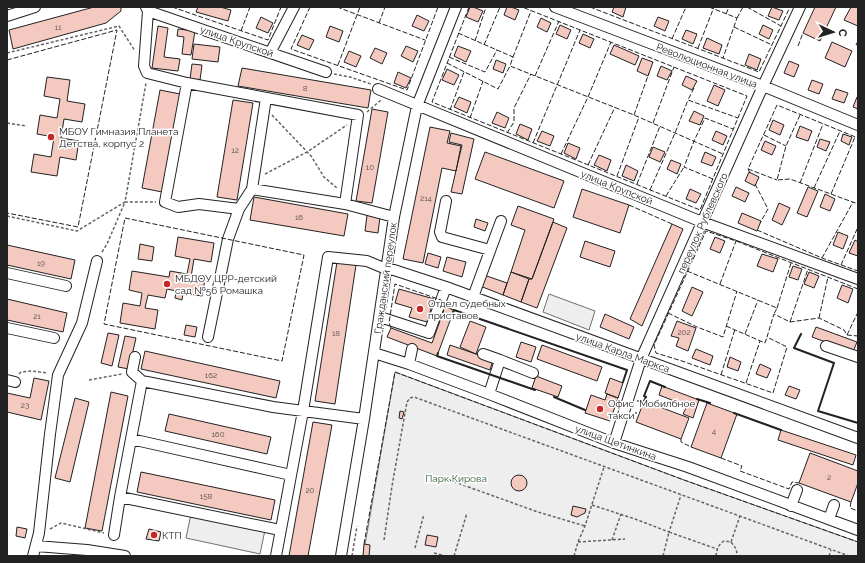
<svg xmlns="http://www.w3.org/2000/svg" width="865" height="563" font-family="Raleway,sans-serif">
  <rect width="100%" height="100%" fill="#fff"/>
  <path fill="#eee" stroke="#6f6f6f" d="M549,294L595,311L589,330L543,312Z
    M395,372L684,480L858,542V556H363Z
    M191,514L265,530L260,554L186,538Z"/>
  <path fill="#f3c9c0" stroke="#222" d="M94,7H121V11L106,23L13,49L9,30Z
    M198,7H220L231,10L228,21L196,12Z
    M470,7H473L483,11L478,22L466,17Z
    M507,7H511L519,10L515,20L504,15Z
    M614,7H626L623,17L612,12Z
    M772,7L783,11L779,20L768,16Z
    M815,7H836L820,41L803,33Z
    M851,7H858V26L844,20Z
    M417,15L429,21L424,31L412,26Z
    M261,17L273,23L268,33L256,28Z
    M658,17L669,21L665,31L654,26Z
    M541,18L551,23L547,32L537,27Z
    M560,25L571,30L567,39L556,34Z
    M763,25L773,30L769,39L759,34Z
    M158,26L168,28L164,57L180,59L178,71L152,68Z
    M330,26L343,31L339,42L326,37Z
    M178,29L195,31L191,55L182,54L184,37L177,36Z
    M686,30L697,34L693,44L682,39Z
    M583,34L594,39L590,48L579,43Z
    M302,35L314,40L309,50L297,45Z
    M707,38L722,45L719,54L703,48Z
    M832,42L852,51L845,67L825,58Z
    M194,44L220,47L218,62L192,59Z
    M614,45L639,56L635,65L610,54Z
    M406,46L418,51L413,62L401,56Z
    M458,46L471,51L466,62L454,56Z
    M375,48L387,53L382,64L370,58Z
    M349,51L361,56L356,67L344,62Z
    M749,54L761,59L757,70L745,65Z
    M642,58L653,62L648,76L637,71Z
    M496,60L506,64L503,73L493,69Z
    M789,61L799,65L794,77L784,73Z
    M192,64L202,65L200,80L190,79Z
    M661,66L672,71L667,80L657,76Z
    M242,68L371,90L368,108L238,86Z
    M447,69L459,75L454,85L442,80Z
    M398,72L411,78L406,88L394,83Z
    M686,76L697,81L692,90L682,85Z
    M47,77L70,80L67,101L85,104L82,122L64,119L61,138L79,141L76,160L60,157L57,176L31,172L34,154L51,157L54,137L37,134L40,115L57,118L60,99L44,96Z
    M812,80L823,84L819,94L808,90Z
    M714,85L725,90L718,106L707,101Z
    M836,89L848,93L844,103L832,99Z
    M160,90L180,94L162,192L142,188Z
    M459,97L471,102L467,113L454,107Z
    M857,97H858V109L853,107Z
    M233,100L253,103L237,200L217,197Z
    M372,109L388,112L372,203L356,201Z
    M694,111L704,116L700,125L689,121Z
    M497,112L509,118L505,128L492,123Z
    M773,120L784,125L780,135L769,130Z
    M520,124L532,129L528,140L516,134Z
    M800,126L812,131L808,141L796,137Z
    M430,127L450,131L447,143L461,146L456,171L442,168L423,263L403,259Z
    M542,131L554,136L550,146L537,141Z
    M716,131L727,136L723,145L712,140Z
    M451,133L474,139L462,194L451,192L462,145L449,142Z
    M843,134L852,137L849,145L841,141Z
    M820,139L830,142L826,151L817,147Z
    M765,141L776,146L772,155L761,150Z
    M568,143L580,148L576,159L564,153Z
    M653,147L665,152L660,162L649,157Z
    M485,152L564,181L554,208L475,179Z
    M705,152L716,157L712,166L701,162Z
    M599,155L611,160L607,171L594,165Z
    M671,160L681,164L677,174L667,169Z
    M626,165L638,171L634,181L622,176Z
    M749,172L759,177L755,186L745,181Z
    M736,187L749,193L745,202L732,196Z
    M808,187L818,191L807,217L797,213Z
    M582,189L629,205L620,233L573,217Z
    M690,189L701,194L696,203L686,199Z
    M825,194L835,199L830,211L820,207Z
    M254,197L348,214L344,236L250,220Z
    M779,203L790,208L782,225L772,220Z
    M518,206L554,219L532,279L511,272L525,230L511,225Z
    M742,213L761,221L757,231L738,223Z
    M367,215L380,217L378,233L365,231Z
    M476,219L488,223L485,231L474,227Z
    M553,222L567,228L537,308L521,302L529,279H532Z
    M672,224L683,229L642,326L630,319Z
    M838,232L848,236L843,249L833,245Z
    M178,237L214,243L211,262L194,259L191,277L205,279L202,296L183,293L182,300L175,298L176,291L167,289L165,298L148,295L145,308L158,310L155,329L120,323L123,303L140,306L142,293L129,290L132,271L169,277L170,271L187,274L190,259L175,256Z
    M715,237L725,241L720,253L710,249Z
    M855,240L858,242V256L849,253Z
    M585,241L615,251L610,267L580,257Z
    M140,244L154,247L152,261L138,259Z
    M7,245L75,260L71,279L7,265Z
    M428,253L441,257L438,268L425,264Z
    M762,254L778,259L773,272L757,266Z
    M447,257L466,262L462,277L443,271Z
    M337,262L356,265L335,404L315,401Z
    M793,266L802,269L798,280L789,277Z
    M511,272L529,279L521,302L503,295Z
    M809,272L819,276L814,288L804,284Z
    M484,275L507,283L503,295L480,286Z
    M842,285L853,289L848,303L837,298Z
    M692,287L703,292L692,316L682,311Z
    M399,289L434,299L427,322L409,317L412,308L395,303Z
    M7,299L67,313L63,332L7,320Z
    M445,307L454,310L437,356L387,337L391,328L432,343Z
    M605,314L634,327L629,339L600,327Z
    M470,321L486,327L476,354L460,347Z
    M677,321L696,328L688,351L676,346L679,338L671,336Z
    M186,325L197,327L195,337L184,335Z
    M816,327L857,342L853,352L812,337Z
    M108,333L119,335L112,366L101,363Z
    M125,336L136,338L129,369L118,367Z
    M521,342L536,347L531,362L516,357Z
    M450,345L493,360L490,370L447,355Z
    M542,345L602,367L597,381L537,359Z
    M696,349L713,356L710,365L692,358Z
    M145,351L280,381L276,398L141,369Z
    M730,357L741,362L738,371L727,367Z
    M760,364L771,369L767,378L756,374Z
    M536,376L562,386L558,397L532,388Z
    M34,378L49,381L41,420L7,412V393L30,398Z
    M610,378L623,383L618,398L605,393Z
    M662,386L699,400L693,418L683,414L687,406L659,395Z
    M789,386L800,390L796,399L785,395Z
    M111,392L128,396L102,531L85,528Z
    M607,394L618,398L610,421L585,413L591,395L605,400Z
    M75,398L89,402L70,482L55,478Z
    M644,401L689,418L681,439L636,422Z
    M707,403L737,414L721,458L691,447Z
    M400,411L404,412L402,419L399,418Z
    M169,414L271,437L267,454L165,431Z
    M313,422L332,425L308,556H289Z
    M781,430L856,455L853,465L778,440Z
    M810,453L858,471V483L851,502L799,483Z
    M141,472L275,500L271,520L137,492Z
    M511 483a8 8 0 1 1 16 0a8 8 0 1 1-16 0Z
    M573,506L586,509L585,513L577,517L571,515Z
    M17,527L27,529L25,538L16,536Z
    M149,529L161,532L159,541L146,539Z
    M427,535L438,537L436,547L425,545Z
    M364,544L370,545L369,556H363Z"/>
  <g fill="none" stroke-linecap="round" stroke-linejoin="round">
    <g stroke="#222" stroke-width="12">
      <path id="minor" d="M146,7L148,11L144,66L147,73L187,83L358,115L345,204
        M555,7L763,86L858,125
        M148,11L326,72
        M7,16L35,7
        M270,53L294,7
        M187,83L165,202L178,207L199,204L239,209
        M378,89L702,222L858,279
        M266,98L252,189L345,204L394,217
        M446,201L440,232L442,237L490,250
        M7,273L66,286
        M473,297L501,221
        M380,317L429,333L446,287
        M7,328L54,338
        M208,337L228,239L239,209L252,189
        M826,346L858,357
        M374,353L409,364L489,394L614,443L688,467L858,530
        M483,354L500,360L489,394
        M135,357L132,372L142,381
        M500,360L533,373
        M409,364L412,349
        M7,380L15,382
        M131,439L291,475
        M614,443L641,359L763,86L800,7
        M791,506L797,490
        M829,519L834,505
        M280,530L120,497L142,381L273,407L364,419
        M114,535L120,497
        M36,546L87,550L125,556
        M33,556L39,533L50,434L58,375L82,323L97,261
        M276,556L303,411L328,257L367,261L386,269L394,270L446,287L858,438
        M341,556L364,419L394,217L417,106L456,7"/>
    </g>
    <path stroke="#646464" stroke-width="1.5" stroke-dasharray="3 2" stroke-linecap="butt" d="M7,53L119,26L135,51
      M334,74L350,77L371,84
      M367,112L381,100
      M272,115L311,156L324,177L337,188
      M7,123L27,126
      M265,174L307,152L347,125
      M7,216L77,231L125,202L146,83
      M102,252L107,244L125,202H156
      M19,374L21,372L31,371L48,373
      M89,380L122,374
      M449,480L538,512L585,526
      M592,505L635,519L669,532L681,495
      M50,529L61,523L104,533
      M384,540L392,486L407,402L410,398L414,397L849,556
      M612,540L621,514
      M578,542L625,539
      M731,542C735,547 737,549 737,556
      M415,548L424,514
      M434,553L446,556
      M352,556L357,526
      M454,556L467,513
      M574,556L578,542L585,526L604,467
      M663,556L669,532L717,549
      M716,556C717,549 718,545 724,541L731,542L740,516
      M829,556L831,550"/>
    <use href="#minor" stroke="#fff" stroke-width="10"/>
    <path stroke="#222" stroke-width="1" stroke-dasharray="5 2" stroke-linecap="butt" d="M172,7L268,40L281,7
      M310,7L291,49L407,90L438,7
      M337,7L425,40
      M469,7L432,102L700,210L747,96L522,7
      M590,7L759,72L790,7
      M709,7L737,18L723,58
      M747,7L781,26
      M726,14L729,7
      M737,18L743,7
      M379,23L385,7
      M734,27L772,45
      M241,31L250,7
      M458,33L513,57L510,66
      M672,39L686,7
      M475,41L486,7
      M858,41L856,45L858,46
      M484,45L500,7
      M798,46L803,33
      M698,48L714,7
      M449,57L485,72L497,50
      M513,57L531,11
      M7,60L117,30L78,227L7,213
      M447,63L498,89L510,66L634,115L723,154
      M338,65L360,7
      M535,76L559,21
      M694,88L688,100L738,118
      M450,110L464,72
      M634,115L649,73
      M800,115L786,146L777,180L790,179L858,204
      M470,118L483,81
      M653,123L674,67
      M507,133L514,122V108L531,74
      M764,135L786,146
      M533,143L580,30
      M561,154L588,97L611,42
      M588,165L615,107
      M748,169L777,180
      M750,173L748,169L777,105L858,138
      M617,176L639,117
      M713,179L684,167L694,141L705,118L733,129
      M800,183L823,124
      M637,184L660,126
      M755,184L768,209L760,223
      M814,188L840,131
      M650,190L675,133L688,100
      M831,194L855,137
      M666,196L684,167
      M629,205L672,224
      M125,218L304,255L282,361L104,324Z
      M757,230L822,258L858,271
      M822,258L853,202
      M841,265L858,227
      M687,271L777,308L774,314
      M720,284L736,241
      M858,289L736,241L706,231L654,345L656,353L682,361L773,393L787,347L767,337L774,314L790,322L819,318L844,330L847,335L858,336
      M777,308L791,263
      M668,313L697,327L723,337L737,291
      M819,318L828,277
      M790,322L808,269
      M726,326L765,343L767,337
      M391,328L389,323L395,284L441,300L452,309
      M745,334L758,300
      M847,335L858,312
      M721,375L735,329
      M746,383L760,341
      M681,439V442L691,447
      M721,458L742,466L740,471L789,489L792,482L799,483
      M851,502L850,508L858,511
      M364,544L395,372L684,480L858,542"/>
    <path stroke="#222" stroke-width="2" d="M453,312L454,310L627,370L623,382
      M801,334L794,348L834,363L818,411L858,423
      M438,353L437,356L535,390
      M554,397L585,410
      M697,399L710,403
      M644,401L646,397L644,396L650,381L665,387
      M734,413L781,430"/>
  </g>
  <g fill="#c62828" stroke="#fff" stroke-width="1.5">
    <circle cx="51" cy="137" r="4"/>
    <circle cx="167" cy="284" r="4"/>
    <circle cx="420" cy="309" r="4"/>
    <circle cx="600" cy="409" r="4"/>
    <circle cx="154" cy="535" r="4"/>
  </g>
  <g text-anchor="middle" stroke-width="3" stroke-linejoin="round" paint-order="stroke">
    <g font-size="8" fill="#564c4a">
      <text x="58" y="30">11</text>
      <text x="305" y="91">8</text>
      <text x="235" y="153">12</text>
      <text x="370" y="170">10</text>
      <text x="426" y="201">214</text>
      <text x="299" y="220">16</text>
      <text x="41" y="266">19</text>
      <text x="37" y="319">21</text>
      <text x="684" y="335">202</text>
      <text x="336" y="336">18</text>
      <text x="211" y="378">162</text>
      <text x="25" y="408">23</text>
      <text x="714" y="434">4</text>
      <text x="218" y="437">160</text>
      <text x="829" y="480">2</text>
      <text x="310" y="493">20</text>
      <text x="206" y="499">158</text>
    </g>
    <g font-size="10" fill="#222" stroke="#fff">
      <text transform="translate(237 41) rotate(19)" y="4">улица Крупской</text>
      <text transform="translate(707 65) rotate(21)" y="4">Революционная улица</text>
      <text transform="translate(617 187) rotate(22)" y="4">улица Крупской</text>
      <text transform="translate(702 223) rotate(-66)" y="4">переулок Рублевского</text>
      <text transform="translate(385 278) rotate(-82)" y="4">Гражданский переулок</text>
      <text transform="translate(623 352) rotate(20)" y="4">улица Карла Маркса</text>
      <text transform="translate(616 442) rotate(20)" y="4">улица Щетинкина</text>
    </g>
    <g font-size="10" fill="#222" stroke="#fff" text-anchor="start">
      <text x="59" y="135">МБОУ Гимназия Планета<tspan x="59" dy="12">Детства, корпус 2</tspan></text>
      <text x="175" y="282">МБДОУ ЦРР-детский<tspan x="175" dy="12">сад №56 Ромашка</tspan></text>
      <text x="428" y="307">Отдел судебных<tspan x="428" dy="12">приставов</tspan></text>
      <text x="608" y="407">Офис "Мобилбное<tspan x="608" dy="12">такси"</tspan></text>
      <text x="162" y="539">КТП</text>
    </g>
    <g font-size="10" fill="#2f5e38" stroke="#fff">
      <text x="456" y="482">Парк Кирова</text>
    </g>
  </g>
  <rect width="865" height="563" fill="none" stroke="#222222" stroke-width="16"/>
  <g transform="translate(833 32) rotate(94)" stroke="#ffffff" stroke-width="3" paint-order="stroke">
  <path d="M0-3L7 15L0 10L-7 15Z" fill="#222222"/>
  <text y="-6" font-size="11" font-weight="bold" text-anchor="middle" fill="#222222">С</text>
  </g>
</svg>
